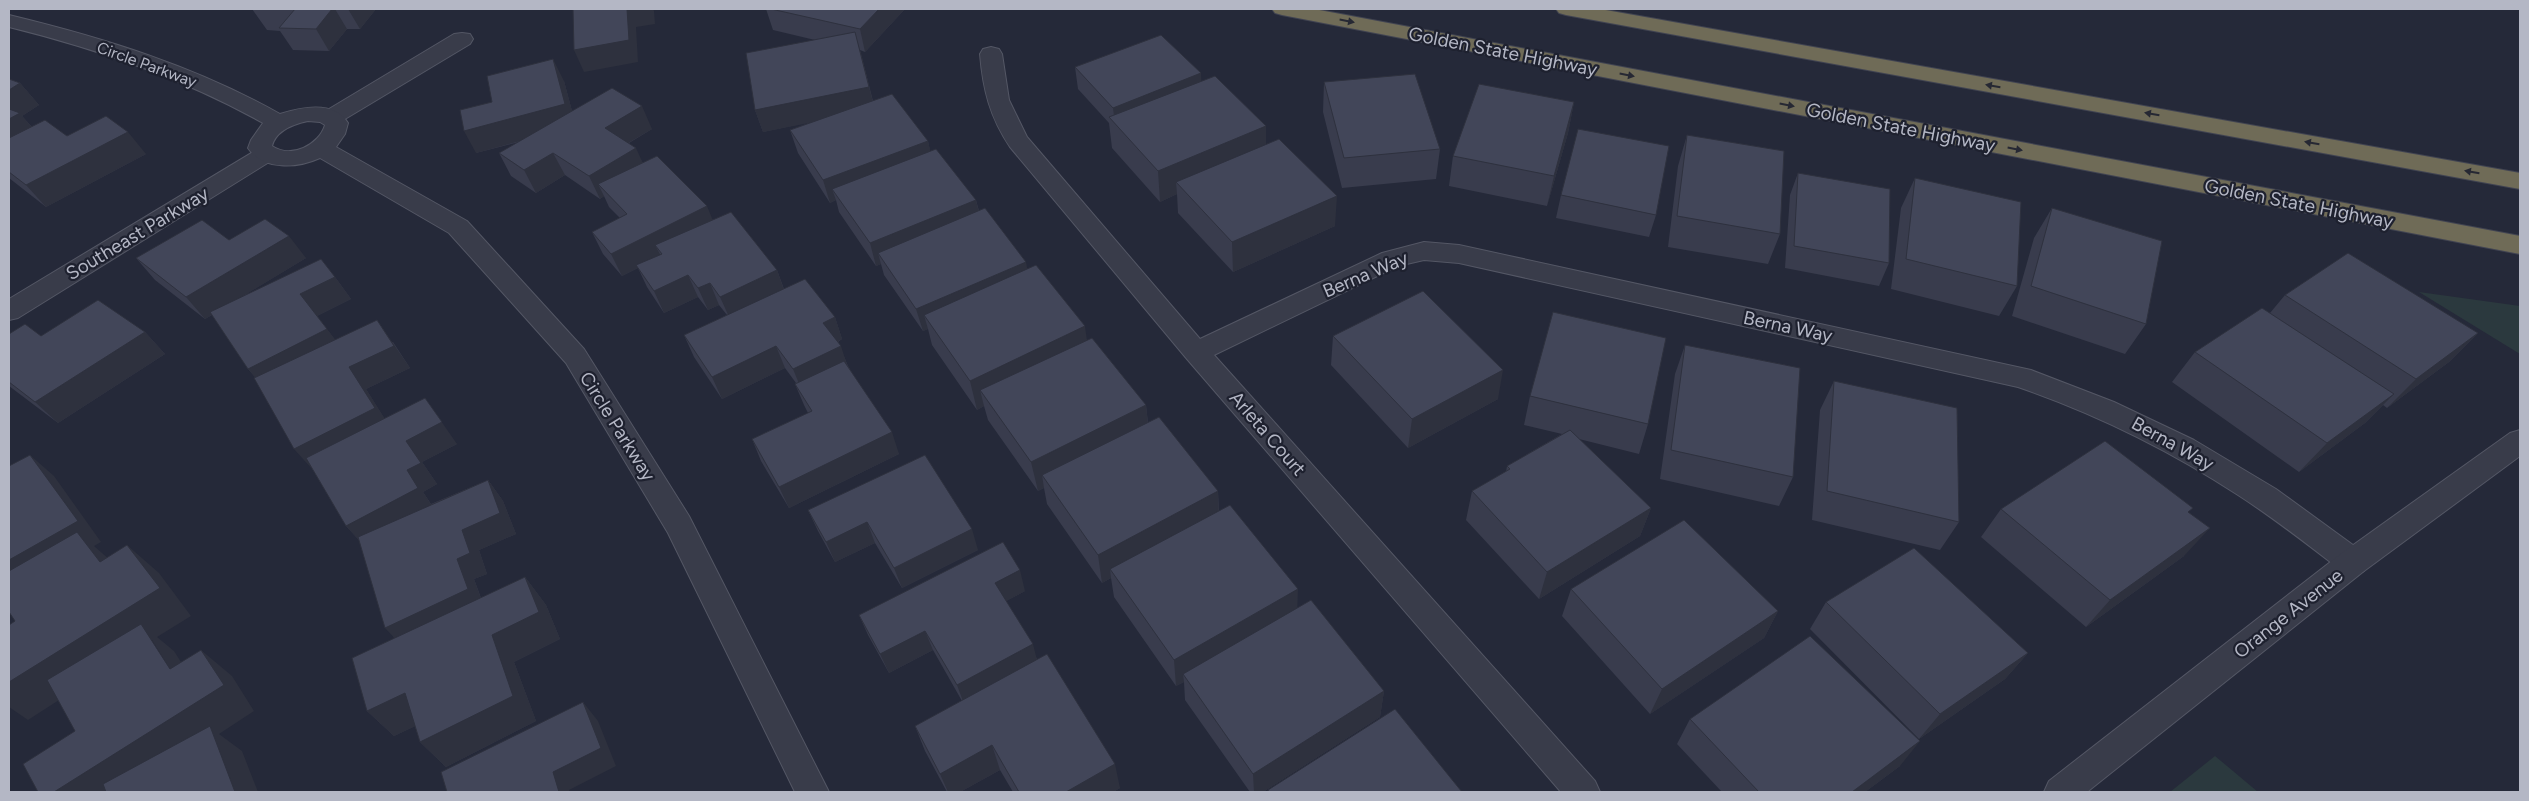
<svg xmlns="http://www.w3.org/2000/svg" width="2529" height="801" font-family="Figtree,sans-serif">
  <rect width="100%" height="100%" fill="#252939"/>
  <path fill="#2b393e" d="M2419,292L2520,306V354Z
    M2215,756L2258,792H2170Z"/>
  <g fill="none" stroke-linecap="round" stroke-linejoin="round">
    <g stroke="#545765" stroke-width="2">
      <path id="minor" d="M462,33L470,34L473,39L470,44L340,122L332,124L324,122L321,117L324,112L454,34Z
        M991,47L999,49L1002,54L1009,100L1027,137L1200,339L1382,253L1424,242L1459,245L2031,370L2114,402L2194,440L2276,489L2364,553L2368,562L2364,571L2353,575L2342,571C2308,545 2274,518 2238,495C2169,450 2096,414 2018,387L1459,263L1424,260L1398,266L1214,355L1595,781L1600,792H1561L1187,359L1010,147C990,117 983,90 980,54L983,49Z
        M266,146L274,149L278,154L274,159L18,318L9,320V299L258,149Z"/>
    </g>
    <g stroke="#545765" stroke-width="2">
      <path id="tertiary" d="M9,15C104,38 195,66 280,114C302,107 334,100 348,123L345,134L336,147L467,221L584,349L689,516L829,792H795L668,533L566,363L449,233L320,158C298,168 263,171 248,148L251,140L263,123C183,78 98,49 9,27ZM308,121L320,122L325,125C319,145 291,159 272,146C276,130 294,124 308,121Z
        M2520,430V456L2364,571L2087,792H2044L2049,781L2342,553L2510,433Z"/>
    </g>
    <g stroke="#414452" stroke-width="2">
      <path id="motorway" d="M1272,9H1314L2520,236V254L1282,15L1275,13Z
        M1556,9H1600L2520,173V189L1566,15L1559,13Z"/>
    </g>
    <use href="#minor" fill="#393c4a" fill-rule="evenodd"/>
    <use href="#tertiary" fill="#393c4a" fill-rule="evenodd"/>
    <use href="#motorway" fill="#6f6b57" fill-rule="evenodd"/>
  </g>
  <path fill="#393c4d" d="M252,9H376L360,29H347L329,51L293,50L280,31L267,30Z
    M766,9H905L865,52L860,50L873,101L928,141L930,151L976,200L979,211L1087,340L1146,405L1148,423L1218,491L1219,511L1297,608L1384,691L1380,717L1263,792H1250L1185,700L1184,682L1176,686L1114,597L1111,578L1102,583L1047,504L1044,488L1038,491L988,420L984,406L977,410L932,345L928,329L923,331L884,275L881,264L876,266L839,212L836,200L830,203L798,153L790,130L815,121L763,132L755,110L815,40L773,30Z
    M1075,67L1201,73V81L1266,145L1335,226L1233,272L1178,213L1177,194L1160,202L1112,148L1109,123L1078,89Z
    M9,79L20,83L39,105L22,116L32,127L146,154L46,207L9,178Z
    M564,81L572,111L652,129L629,143L643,163L713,220L777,270L784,289L835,317L842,339L838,342L848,366L899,454L789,508L761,461L752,439L808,413L804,405L795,384L796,383L785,368L722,399L694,357L684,335L727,315L719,305L708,310L698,297L664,313L647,287L638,268L622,276L603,254L592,232L620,218L609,207L604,196L600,199L565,175L536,193L511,176L499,153L519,142L476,153L492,102Z
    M1324,82L1440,149L1436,179L1342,188L1323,112Z
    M1574,102L1568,133L1547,206L1449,186L1453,156Z
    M1687,135L1780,234L1768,264L1668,247L1678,166Z
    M1798,173L1889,263L1879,286L1785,268L1790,195Z
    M1915,178L2017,286L1999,316L1891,289L1901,208Z
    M1561,195L1656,215L1649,237L1556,218Z
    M2052,208L2146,324L2125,354L2012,316L2034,238Z
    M229,240L306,258L246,294L335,277L351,299L317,316L335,340L393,342L410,368L366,389L384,418L457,444L422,462L437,484L423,492L431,504L488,480L503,501L516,534L479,550L487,574L474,579L481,598L525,577L546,605L560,639L514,662L536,721L446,767L420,742L415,726L394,736L367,711L394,638L359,540L346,526L313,470L256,378L248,369L212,315L205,319L155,280L136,258Z
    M2285,295L2478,333L2449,362L2387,408L2383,405L2365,423L2299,472L2172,382L2195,352L2270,313Z
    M145,332L165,354L58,423L9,386V334L41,336Z
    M1333,336L1498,399L1408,448L1331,365Z
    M1685,345L1793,477L1779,506L1660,479L1675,374Z
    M1834,381L1959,522L1940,550L1812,520L1820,410Z
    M1530,396L1648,424L1639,454L1579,439L1651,508L1640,536L1539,599L1466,520L1472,491L1506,472L1507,466L1562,434L1524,425Z
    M2001,509L2189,513L2184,556L2086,627L1981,537Z
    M808,510L978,550L902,588L875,543L835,562L818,531Z
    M1571,589L1778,611L1764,638L1650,714L1562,616Z
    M1025,591L1006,601L1037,659L1120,788L1113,792H1013L1000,770L960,792H947L925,751L915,726L962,701L933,650L889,673L868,635L859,615Z
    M1826,602L2028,653L2005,679L1919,739L1810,629Z
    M1690,719L1900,766L1865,792H1722L1677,744Z"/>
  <path fill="#2e313e" d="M332,9H335L347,29L329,51L316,29Z
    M348,9H376L360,29Z
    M627,9H653L654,11L655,24L636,27L638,62L584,72L574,50Z
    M879,9H905L865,52L860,29Z
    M855,32L875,110L763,132L755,110Z
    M553,59L564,81L576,126L476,153L464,131Z
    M1201,73L1202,95L1115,124L1113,108Z
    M20,83L39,105L22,116L39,135L9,154V90Z
    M1574,102L1568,133L1547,206L1554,176Z
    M642,106L652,129L616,150L605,128Z
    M1266,126V157L1176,182L1177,194L1160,202L1158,171Z
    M128,132L146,154L46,207L26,185Z
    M928,141L933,163L832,189L836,200L830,203L823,180Z
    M636,148L646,170L598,184L604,196L600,199L589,176Z
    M553,153L565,175L536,193L524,170Z
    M1337,196L1335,226L1233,272L1232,242Z
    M976,200L981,222L878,253L881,264L876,266L870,243Z
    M707,206L716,228L655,245L661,256L636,265L638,268L622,276L611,254Z
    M289,236L306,258L205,319L186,297Z
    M1026,262L1030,284L924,315L928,329L923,331L916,309Z
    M777,270L785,293L730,319L720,297Z
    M688,275L698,297L664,313L654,291Z
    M335,277L351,299L317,316L344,351L267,391L248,369L300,294Z
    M710,283L719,305L708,310L698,288Z
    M835,317L842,339L831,345L823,323Z
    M377,320L410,368L366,389L392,430L313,470L294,449L349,367Z
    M1085,326L1089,356L980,390L984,406L977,410L970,381Z
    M145,332L165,354L58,423L35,402Z
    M2478,333L2449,362L2387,408L2416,379Z
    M776,346L785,368L722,399L712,377Z
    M841,346L848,368L802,391L793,369Z
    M1503,370L1498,399L1408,448L1412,419Z
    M2394,394L2365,423L2299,472L2327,443Z
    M425,398L457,444L422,462L437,484L423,492L434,509L365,547L346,526L406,441Z
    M1146,405L1149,435L1042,475L1044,488L1038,491L1031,462Z
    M892,432L899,454L789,508L779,487Z
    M30,455L54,476L101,542L94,546L110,560L9,596V560Z
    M488,480L503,501L516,534L479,550L487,574L474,579L485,610L403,647L385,628L457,559L462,530Z
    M1218,491L1219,520L1110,569L1111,578L1102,583L1098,555Z
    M1651,508L1640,536L1539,599L1547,572Z
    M867,522L875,543L835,562L826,542Z
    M2210,528L2184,556L2086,627L2110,600Z
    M972,529L978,550L902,588L894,568Z
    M127,545L159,573L191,616L157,637L174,651L202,695L170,669L152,640L28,720L9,707V682Z
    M1020,570L1025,591L1001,604L995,583Z
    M525,577L546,605L560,639L514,662L536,721L446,767L420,742L492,635Z
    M1298,589L1297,616L1183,674L1184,682L1176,686L1174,660Z
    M1778,611L1764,638L1650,714L1662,689Z
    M925,631L933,650L889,673L880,654Z
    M1033,644L1038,664L964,704L957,685Z
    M201,650L232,676L254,711L219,734L242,751L258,792H54Z
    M2028,653L2005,679L1919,739L1940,714Z
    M1384,691L1380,717L1263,792H1254L1253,774Z
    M405,693L431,719L394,736L367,711Z
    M583,702L598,721L616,766L569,790L570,792H559L553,772Z
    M1920,741L1900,766L1865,792H1852Z
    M992,745L1000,770L960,792H948L940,774Z
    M1115,764L1120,788L1113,792H1066Z"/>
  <path fill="#424659" stroke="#2e313e" d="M271,9H332L316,29L279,28L295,9Z
    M573,9H627L629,40L574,50Z
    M771,9H879L860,29Z
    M855,32L869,87L755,110L746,53Z
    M1161,35L1201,73L1113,108L1075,67Z
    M553,59L565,104L464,131L460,110L492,102L487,76Z
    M1415,74L1440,149L1344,158L1324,82Z
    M1215,76L1266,126L1158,171L1109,117Z
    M9,79L20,83L9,90Z
    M1479,84L1574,102L1554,176L1453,156Z
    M612,88L642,106L605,128L636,148L589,176L553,153L524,170L499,153Z
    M892,94L928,141L823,180L790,130Z
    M9,109L20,113L9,119Z
    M106,116L128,132L26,185L9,172V138L45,120L67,136Z
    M1578,129L1669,146L1656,215L1561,195Z
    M1687,135L1784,151L1780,234L1677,216Z
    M1279,139L1337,196L1232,242L1176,182Z
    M936,149L976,200L870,243L832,189Z
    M657,156L707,206L611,254L592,232L627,214L598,184Z
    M1798,173L1890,189L1889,263L1794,246Z
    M1915,178L2021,202L2017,286L1906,259Z
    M985,208L1026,262L916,309L878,253Z
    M2052,208L2162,241L2146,324L2031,286Z
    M731,212L777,270L720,297L710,283L698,288L688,275L654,291L636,265L662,254L655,245Z
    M265,219L289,236L186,297L136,258L202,220L229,240Z
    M2348,253L2478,333L2416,379L2285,295Z
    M321,259L335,277L300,294L327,329L248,369L210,312Z
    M1036,265L1085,326L970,381L924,315Z
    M805,279L835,317L823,323L841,346L793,369L776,346L712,377L684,335Z
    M1423,291L1503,370L1412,419L1333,336Z
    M98,300L145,332L35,402L9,382V334L25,324L41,336Z
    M2262,308L2394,394L2327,443L2195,352Z
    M1553,312L1666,338L1648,424L1530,396Z
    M377,320L394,346L349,367L375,408L294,449L254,378Z
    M1092,338L1146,405L1031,462L980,390Z
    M1685,345L1800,368L1793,477L1671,450Z
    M844,361L892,432L779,487L752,439L812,411L795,384Z
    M1834,381L1957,408L1959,522L1827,491Z
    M425,398L442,422L406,441L421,463L407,470L418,488L346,526L306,458Z
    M1159,417L1218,491L1098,555L1042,475Z
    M1570,430L1651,508L1547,572L1472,491L1510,469L1507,466Z
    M2105,441L2193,508L2188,512L2210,528L2110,600L2001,509Z
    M30,455L78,521L9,560V466Z
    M925,455L972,529L894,568L867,522L826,542L808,510Z
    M488,480L500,513L462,530L470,553L457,559L468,589L385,628L358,537Z
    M1230,505L1298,589L1174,660L1110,569Z
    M1684,520L1778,611L1662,689L1571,589Z
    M77,532L100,562L127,545L160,588L9,682V625L15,621L9,612V571Z
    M1003,542L1020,570L995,583L1033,644L957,685L925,631L880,654L859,615Z
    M1914,548L2028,653L1940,714L1826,602Z
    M525,577L539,612L492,635L513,696L420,742L405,693L367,711L352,658Z
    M1311,600L1384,691L1253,774L1183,674Z
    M141,624L170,669L201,650L224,685L54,792H38L23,764L75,731L47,680Z
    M1810,636L1920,741L1852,792H1759L1690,719Z
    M1047,654L1115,764L1066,792H1019L992,745L940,774L915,726Z
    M583,702L601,748L553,772L559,792H447L441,772Z
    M1395,709L1462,792H1269L1268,790Z
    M210,726L235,792H106L103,784Z"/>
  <defs><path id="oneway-solid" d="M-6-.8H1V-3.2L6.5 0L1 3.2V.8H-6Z" transform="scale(1.25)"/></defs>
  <g fill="#262833">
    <use href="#oneway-solid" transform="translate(1347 21) rotate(11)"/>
    <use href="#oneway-solid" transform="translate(1627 75) rotate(11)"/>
    <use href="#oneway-solid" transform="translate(1993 86) rotate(-170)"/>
    <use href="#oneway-solid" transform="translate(1787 105) rotate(11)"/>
    <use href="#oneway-solid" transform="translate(2152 114) rotate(-170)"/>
    <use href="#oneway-solid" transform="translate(2312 143) rotate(-170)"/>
    <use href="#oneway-solid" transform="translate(2015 149) rotate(11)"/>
    <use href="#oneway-solid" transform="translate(2472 172) rotate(-170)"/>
  </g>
  <g text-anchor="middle" stroke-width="4.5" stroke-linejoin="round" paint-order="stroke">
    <g font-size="16" fill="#b4b7c5" stroke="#1e212f">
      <text transform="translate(147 64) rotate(20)" y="6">Circle Parkway</text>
    </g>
    <g font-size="19" fill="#b4b7c5" stroke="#1e212f">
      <text transform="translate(1503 51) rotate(11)" y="7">Golden State Highway</text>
      <text transform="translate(1901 127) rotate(11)" y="7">Golden State Highway</text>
      <text transform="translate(2299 203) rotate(11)" y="7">Golden State Highway</text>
      <text transform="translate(137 233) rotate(-31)" y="7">Southeast Parkway</text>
      <text transform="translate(1365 274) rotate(-23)" y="7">Berna Way</text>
      <text transform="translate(1788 326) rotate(12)" y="7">Berna Way</text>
      <text transform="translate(618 426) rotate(58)" y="7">Circle Parkway</text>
      <text transform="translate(1268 433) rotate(49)" y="7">Arleta Court</text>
      <text transform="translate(2173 443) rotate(29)" y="7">Berna Way</text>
      <text transform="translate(2288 613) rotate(-38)" y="7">Orange Avenue</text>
    </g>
  </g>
  <rect width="2529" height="801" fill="none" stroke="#b4b7c5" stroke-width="20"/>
</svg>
